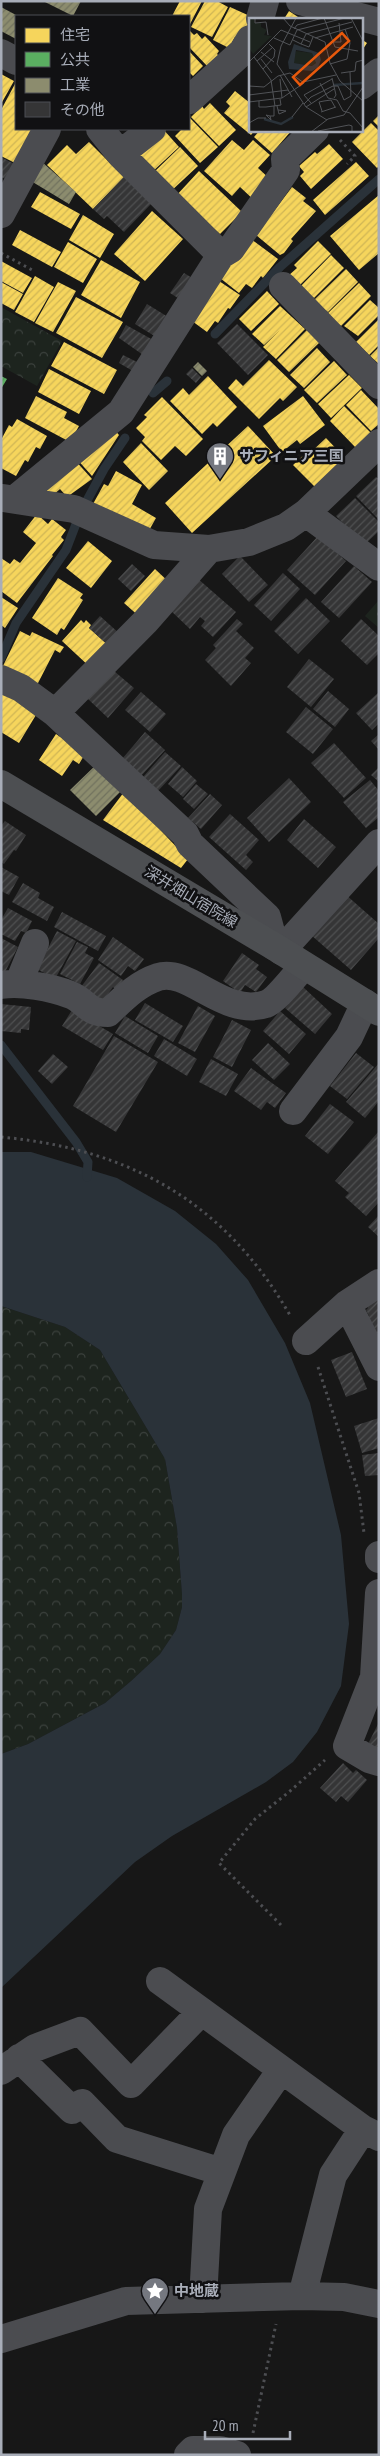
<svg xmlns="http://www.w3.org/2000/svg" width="380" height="2456" font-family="'PT Sans Narrow','Noto Sans JP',sans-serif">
  <defs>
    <pattern id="forest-crowns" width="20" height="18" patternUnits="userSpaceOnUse" patternTransform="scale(1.25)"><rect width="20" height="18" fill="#1d241e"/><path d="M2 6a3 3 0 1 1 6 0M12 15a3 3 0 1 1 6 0" fill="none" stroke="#3b413d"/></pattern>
    <pattern id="homes-hatch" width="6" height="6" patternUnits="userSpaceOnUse" patternTransform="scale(1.25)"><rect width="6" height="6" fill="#f6d55c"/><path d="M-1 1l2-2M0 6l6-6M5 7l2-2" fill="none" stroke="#cfb555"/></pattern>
    <pattern id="public-hatch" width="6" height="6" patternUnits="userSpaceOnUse" patternTransform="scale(1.25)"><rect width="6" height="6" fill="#5aae61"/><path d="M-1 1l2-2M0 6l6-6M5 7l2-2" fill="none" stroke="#509056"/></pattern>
    <pattern id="industry-hatch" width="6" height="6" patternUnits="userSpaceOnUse" patternTransform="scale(1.25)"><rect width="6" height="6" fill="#8c8c6e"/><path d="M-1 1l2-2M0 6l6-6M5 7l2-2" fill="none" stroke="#71725e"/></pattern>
    <pattern id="building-hatch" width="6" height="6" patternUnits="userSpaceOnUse" patternTransform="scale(1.25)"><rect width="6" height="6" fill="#353536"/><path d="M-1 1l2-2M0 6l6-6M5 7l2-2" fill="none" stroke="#4f5051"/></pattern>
  </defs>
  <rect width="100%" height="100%" fill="#171717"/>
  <path fill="url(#forest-crowns)" d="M1,307L62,341L37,386L1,366Z
    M379,600V628L365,616Z
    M1,1306L65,1327L100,1350L165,1459L177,1528L182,1595V1607L176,1630L160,1654L131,1681L105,1703L28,1744L1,1754Z"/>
  <path fill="#2a3239" d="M1,1152H31L117,1178L175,1211L216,1244L248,1280L285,1343L310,1403L341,1535L349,1624L341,1686L317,1732L293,1762L266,1782L172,1836L135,1862L1,1988V1754L28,1744L105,1703L131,1681L160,1654L176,1630L182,1607V1595L177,1528L165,1459L100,1350L65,1327L1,1306Z"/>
  <path fill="url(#homes-hatch)" d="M180,1H202L189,26V16H172Z
    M205,1H217L228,7L212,37L191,27Z
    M230,7L252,17L245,30L242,28L237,38L235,37L229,48L213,40Z
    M289,11L301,19H284Z
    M190,31L194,35L197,33L202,39L205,36L219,51L217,54L219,56L208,67L189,47Z
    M361,39L367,43L361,52Z
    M189,51L203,66L193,76L189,72Z
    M1,74L14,81L1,104Z
    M16,82V129H33L17,164L1,156V110Z
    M235,91L250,103V130H255L251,135L224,113L230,106L226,102Z
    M210,103L236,130L219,146L191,117L202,106L204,109Z
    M379,115V127L373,121Z
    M190,118L218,147L200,163L175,136L181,130L179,129H189Z
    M371,123L379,131V166L377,168L352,142Z
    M163,129L179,147L151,173L132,152Z
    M260,130H292L272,153L254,137Z
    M232,140L244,150L253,140L270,155L258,168L272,181L255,201L240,187L232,196L204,171Z
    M89,142L124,177L93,209L47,165L67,145L76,154Z
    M329,144L343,159L311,189L300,176L304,172L299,166L315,152L317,154Z
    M180,147L198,166L169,193L152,174Z
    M356,162L369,176L325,215L313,200Z
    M199,171L242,212L220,234L211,226L208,228L175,197Z
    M292,187L306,198L303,201L316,211L291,239L293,241L284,253L280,255L256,235Z
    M40,192L80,214L71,229L31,207Z
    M379,195V253L359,270L330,236Z
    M152,211L183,239L145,281L114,254Z
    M83,215L114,234L100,258L69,240Z
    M20,230L61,252L52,267L12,245Z
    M251,239L278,259L263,278L261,276L252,288L246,284L239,293L220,278Z
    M318,241L331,254L299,286L288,276L297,268L294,265Z
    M68,242L97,259L83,283L54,267Z
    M331,255L344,268L314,298L299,288Z
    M101,260L140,282L121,318L81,295Z
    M1,261L32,278L23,293L1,281Z
    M346,269L358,282L328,312L313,301Z
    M35,276L54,287L34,322L15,312Z
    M219,281L240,295L230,309L228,308L218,323L215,321L207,332L192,321Z
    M1,282L23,294L14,310L1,303Z
    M58,282L76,291L53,332L35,323Z
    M359,283L371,296L341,326L326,315Z
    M267,291L279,304L251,331L239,319Z
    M76,297L123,322L102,358L56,333Z
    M370,300L379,308V315L358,336L344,326Z
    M280,306L305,329L276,359L263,347L280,330L264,345L252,334Z
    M379,319V345L369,355L356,342Z
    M307,330L320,342L289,372L277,360Z
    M64,342L117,370L104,394L51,366Z
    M379,347V364L370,356Z
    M317,348L330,362L304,388L290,375Z
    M269,360L297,387L283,401L280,398L259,419L228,388L236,379L243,386Z
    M334,361L347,375L317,403L304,390Z
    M49,369L91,391L79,414L38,392Z
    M349,375L362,388L331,418L318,404Z
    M208,376L237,407L217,427L213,423L202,434L170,401L183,388L189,395Z
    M361,390L379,409V424L371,431L346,405Z
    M36,396L67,412L64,418L79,426L70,442L25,418Z
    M303,396L325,425L300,444L297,440L282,452L263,426Z
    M162,397L203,439L186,456L175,446L161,460L142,441L145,437L136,428L147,417L144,415Z
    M344,406L371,433L356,448L330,421Z
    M17,419L47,436L40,449L36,447L28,462L25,460L16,476L1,468V440L9,425L12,427Z
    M111,426L119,435L92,476L75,457Z
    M248,426L276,456L192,533L165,503Z
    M326,438L345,458L315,487L293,465L307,452L309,454Z
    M141,443L168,471L149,490L123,462Z
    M73,458L92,479L67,497L60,489L52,496L40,487Z
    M116,471L142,485L132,504L156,518L147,534L93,504L104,484L108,486Z
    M37,514L48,524L52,519L66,530L61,537L64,540L52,555L53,556L17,603L1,591V558L10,564L14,559L20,563L36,543L23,532Z
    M88,541L112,561L91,588L66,568Z
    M155,569L172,585L141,618L124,603Z
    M58,578L83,594L80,598L83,600L64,630L61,628L57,635L32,618Z
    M1,597L18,608L5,628L1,625Z
    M81,620L84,623L86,620L91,625L89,628L110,647L91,668L62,641Z
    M20,631L30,636L32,632L64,647L60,653L55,650L37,685L2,668Z
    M1,692L39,710L19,743L1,732Z
    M56,734L85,754L79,764L73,760L62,776L39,760Z
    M124,792L188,859L181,868L103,820Z"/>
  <path fill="url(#public-hatch)" d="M1,376L7,379L1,389Z"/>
  <path fill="url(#industry-hatch)" d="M43,1H81L73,16Z
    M1,7L16,15V39L1,31Z
    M42,162L76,192L69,204L31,181Z
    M198,362L207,371L202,376L193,367Z
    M99,762L124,788L96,816L70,790Z"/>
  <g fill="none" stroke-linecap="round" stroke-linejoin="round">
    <path stroke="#2a3239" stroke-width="9" d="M215,334L280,267L379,179
      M153,393L167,381
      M84,506L104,469L125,438
      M1,658L16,623L66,550L76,524
      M1,1045L76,1142L88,1162L87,1177"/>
  </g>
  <path fill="url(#building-hatch)" d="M1,157L16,165L8,180L1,177Z
    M124,177L152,203L124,232L107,216L104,219L93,209Z
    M184,273L194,279L181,300L170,293Z
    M147,304L168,317L156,337L135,324Z
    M237,324L268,355L248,375L217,343Z
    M126,325L155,341L146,357L119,338Z
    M123,355L143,365L138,374L119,363Z
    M192,368L201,377L196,383L186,374Z
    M376,477L379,479V520L356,496Z
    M355,498L379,522V531L364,545L336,516Z
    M318,536L346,561L315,595L287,570Z
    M240,556L268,585L249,602L222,574Z
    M132,564L145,576L131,591L118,579Z
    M354,566L372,582L339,618L321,602Z
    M283,573L300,589L271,621L254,605Z
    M197,578L236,612L213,637L201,626L205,621L200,617L190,629L169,609Z
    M306,598L330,621L298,654L274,631Z
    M100,616L121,635L110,647L89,628Z
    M237,619L243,624L236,631L254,648L245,658L251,663L231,686L205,660L216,648L213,645Z
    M361,619L379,636V653L367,665L341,641Z
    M309,659L334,679L311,707L287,687Z
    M114,671L134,688L108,718L88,699Z
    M328,691L349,709L335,727L313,709Z
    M141,692L166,714L150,732L125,710Z
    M379,692V723L372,730L356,713Z
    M306,707L333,729L313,754L286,732Z
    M145,732L165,750L141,776L122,759Z
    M379,734V750L371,741Z
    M334,743L366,778L344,798L311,763Z
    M165,752L181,766L158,791L143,777Z
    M182,767L197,781L183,797L168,784Z
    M379,767V782L371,775Z
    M289,778L311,802L269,842L247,818Z
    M370,780L379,791V817L366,828L343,802Z
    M196,784L208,794L194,809L183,799Z
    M210,794L222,805L201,829L188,818Z
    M230,814L259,840L246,855L253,862L246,870L209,837Z
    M304,819L336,847L318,868L287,840Z
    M5,821L26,835L16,851L14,850L4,864L1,862V826Z
    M1,867L19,877L9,895L1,891Z
    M23,883L40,893L38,898L54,907L47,921L12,902Z
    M345,894L379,924V938L351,970L311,935Z
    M8,908L32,921L26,933L21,931L15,941L1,934V920Z
    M62,912L106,936L98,951L54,927Z
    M57,931L76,941L55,979L37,969Z
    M113,937L144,959L135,971L128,966L121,976L98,960Z
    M1,938L18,947L5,972L1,970Z
    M77,942L88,947L85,953L94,958L80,984L60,974Z
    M242,953L259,965L256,969L267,977L256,992L245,985L240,993L223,981Z
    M99,963L123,980L116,990L113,987L102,1002L81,987Z
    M303,987L332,1014L315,1034L285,1008Z
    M145,1003L183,1026L173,1042L135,1020Z
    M1,1004L31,1007L29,1030L21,1029V1033L1,1031Z
    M198,1006L215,1016L195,1052L178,1043Z
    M72,1010L113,1034L103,1050L62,1026Z
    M280,1011L306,1034L289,1054L263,1031Z
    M125,1016L158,1036L148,1053L115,1033Z
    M232,1020L251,1030L232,1067L213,1057Z
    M114,1036L158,1062L116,1132L73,1106Z
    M164,1039L197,1059L187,1076L154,1056Z
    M268,1043L290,1064L274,1080L252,1060Z
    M356,1053L374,1067L347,1099L330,1086Z
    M53,1054L68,1067L52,1084L38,1071Z
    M211,1059L238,1074L226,1096L199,1082Z
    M379,1063V1101L365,1118L346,1102Z
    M251,1068L286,1093L275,1108L267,1102L261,1110L234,1091Z
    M330,1104L354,1122L328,1154L305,1136Z
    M379,1131V1202L366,1216L345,1197L349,1193L335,1181Z
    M379,1215V1237L368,1227Z
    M379,1297V1343L366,1317L369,1316L366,1310L368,1308L366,1304Z
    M352,1352L367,1389L346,1397L331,1360Z
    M379,1418V1448L362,1453L354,1426Z
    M379,1453V1475L365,1476L362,1455Z
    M379,1722V1752L367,1746Z
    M343,1763L353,1773L356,1770L367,1780L348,1802L341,1796L336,1802L320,1788Z"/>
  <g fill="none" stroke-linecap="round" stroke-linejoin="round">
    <path stroke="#4d4e52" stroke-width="3" stroke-dasharray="2.5 4" stroke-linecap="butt" d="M340,140L355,156L347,164
      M1,253L34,271
      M1,1137C131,1149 226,1203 291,1317
      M318,1367L359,1493L364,1533
      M281,1925L219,1863L255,1819L289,1792L325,1760
      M253,2433L276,2324"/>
    <path stroke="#4b4c50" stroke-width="28" d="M300,1L379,22
      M260,19L265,1
      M1,53L16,61
      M361,86L379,72
      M189,100L242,52L250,39
      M120,154L152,129
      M1,214L47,129
      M221,255L231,249L286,170L285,159L315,130
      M283,286L379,385
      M3,498L74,509L154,545L209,549L249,542L286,527L306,513L379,443
      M15,499L121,412L221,255L120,154L100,129
      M306,513L379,567
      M1,679L21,688L55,713L185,834L190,844L267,917L275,947
      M55,713L145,622L209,549
      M281,951L379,843
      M19,982L35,943
      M1,985C21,982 51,987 71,995C87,1002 87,1013 108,1013C123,999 137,984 158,977C189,967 224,1018 266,1004C276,1001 296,974 304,966
      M293,1111L349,1037L365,1003
      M347,1304L379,1367
      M306,1341L347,1304L379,1283
      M379,1555V1559
      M379,1593L374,1677L347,1746L369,1759L379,1762
      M160,1981L363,2129L379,2137
      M19,2058L72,2110L82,2103L117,2139L222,2172
      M1,2071L35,2048L80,2031L131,2084L201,2012
      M302,2296L333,2175L363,2129
      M203,2299L208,2209L236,2135L281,2070
      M1,2339L126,2301L302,2296L344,2297L379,2304
      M188,2455L193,2450H220L237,2455"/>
    <path stroke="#4d4f52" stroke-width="28" d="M1,784L275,947L379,1012"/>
  </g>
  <defs>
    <g id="building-pin" transform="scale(1.4375)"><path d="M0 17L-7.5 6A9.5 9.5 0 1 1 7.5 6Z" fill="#757880" stroke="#111113"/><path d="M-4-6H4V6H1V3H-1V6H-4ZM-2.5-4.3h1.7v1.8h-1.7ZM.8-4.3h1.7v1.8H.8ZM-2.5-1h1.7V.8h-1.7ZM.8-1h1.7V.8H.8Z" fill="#fff"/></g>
    <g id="sight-pin" transform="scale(1.4375)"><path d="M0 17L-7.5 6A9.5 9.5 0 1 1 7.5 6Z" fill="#757880" stroke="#111113"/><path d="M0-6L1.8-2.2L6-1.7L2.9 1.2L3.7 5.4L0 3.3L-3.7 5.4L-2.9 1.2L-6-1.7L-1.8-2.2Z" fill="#fff"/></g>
  </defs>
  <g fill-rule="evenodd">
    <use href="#building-pin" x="220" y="456"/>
    <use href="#sight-pin" x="155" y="2291"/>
  </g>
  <g text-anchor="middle" stroke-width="5" stroke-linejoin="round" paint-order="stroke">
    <g font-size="15" font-weight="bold" fill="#a8adb8" stroke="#111113" text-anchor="start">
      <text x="239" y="461">サフィニア三国</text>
      <text x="174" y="2296">中地蔵</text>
    </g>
    <g font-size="15" fill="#a8adb8" stroke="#111113">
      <text transform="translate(191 897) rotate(31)" y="5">深井畑山宿院線</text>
    </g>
  </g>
  <g transform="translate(249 18)">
    <rect width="114" height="114" fill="#171717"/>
    <path d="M0,0H5L6,5H12V9L18,12L15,17L23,18L4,36L0,30ZM47,33L63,35L67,44L64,48L44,45Z" fill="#1d241e"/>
    <path d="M45,26L70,35L72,42L69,49L63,53L40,51L39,44ZM47,32L63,35L67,45L63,48L45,45Z" fill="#2a3239" fill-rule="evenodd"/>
    <path fill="none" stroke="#2a3239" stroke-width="2.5" d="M85,67L114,65M15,101L32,106L44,99"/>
    <path fill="none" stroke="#515357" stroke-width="1" d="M6,0V5L17,4L19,17M34,0L41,8L76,24L81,45L91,63L114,83M47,0L32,28L28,46L57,89L78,102M75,0L86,29L109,33M102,0L114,23M45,11L48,7L74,0M25,20L41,27L48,12L96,0M66,20L104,9M44,22L52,26L57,16L103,4M84,24H92L90,5M52,26L60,29L64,19M12,34L25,44M5,39L22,62L26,88M12,41L23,55M8,43L24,29M0,44L32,12L61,24M81,46L98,41L101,25L96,11M14,51L25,39L26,32L20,26M92,55L106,53L107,44L114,42M31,57L43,79M83,60L87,77L85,80M31,61L33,80M54,64L87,57M71,65L79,80L88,82L94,93L101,95L114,110M0,68L15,69L29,58L41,55L55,65L33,80L0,84M0,77L39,72M10,83V89H17L32,87L31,81M62,85L55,77L83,61M55,86L62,79L84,68H89L95,82L102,78L101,54M28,88L30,96L37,93L29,92M57,89L85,71M73,93L70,84L75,83L82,82L86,89M72,94L87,89M21,98L17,97L22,102L21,98H25V88M43,99L54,85M0,105L9,100H17M69,113L100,107L103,108V114M62,114L79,101L95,97L114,69"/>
    <path fill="#e8590c" fill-opacity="0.15" stroke="#e8590c" stroke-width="2.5" d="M93,15L100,23L51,67L44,59Z"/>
    <rect width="114" height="114" fill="none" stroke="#a8adb8" stroke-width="2.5"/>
  </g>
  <rect width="380" height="2456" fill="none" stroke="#a8adb8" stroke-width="5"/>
  <rect x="15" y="15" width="175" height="115" fill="#111113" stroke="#4d4f55"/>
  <rect x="25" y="28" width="25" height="15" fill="#f6d55c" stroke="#4d4f55"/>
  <text x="60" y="40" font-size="15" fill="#a8adb8">住宅</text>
  <rect x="25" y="52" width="25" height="15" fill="#5aae61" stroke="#4d4f55"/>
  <text x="60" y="65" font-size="15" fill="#a8adb8">公共</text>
  <rect x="25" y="78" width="25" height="15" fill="#8c8c6e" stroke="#4d4f55"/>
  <text x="60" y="90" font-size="15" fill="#a8adb8">工業</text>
  <rect x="25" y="102" width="25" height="15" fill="#353536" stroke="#4d4f55"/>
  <text x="60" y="115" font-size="15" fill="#a8adb8">その他</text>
  <path d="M205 2431v8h85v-8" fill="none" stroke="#a8adb8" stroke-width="2.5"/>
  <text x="212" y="2431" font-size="15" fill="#a8adb8" stroke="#111113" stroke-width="4" paint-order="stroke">20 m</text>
</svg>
